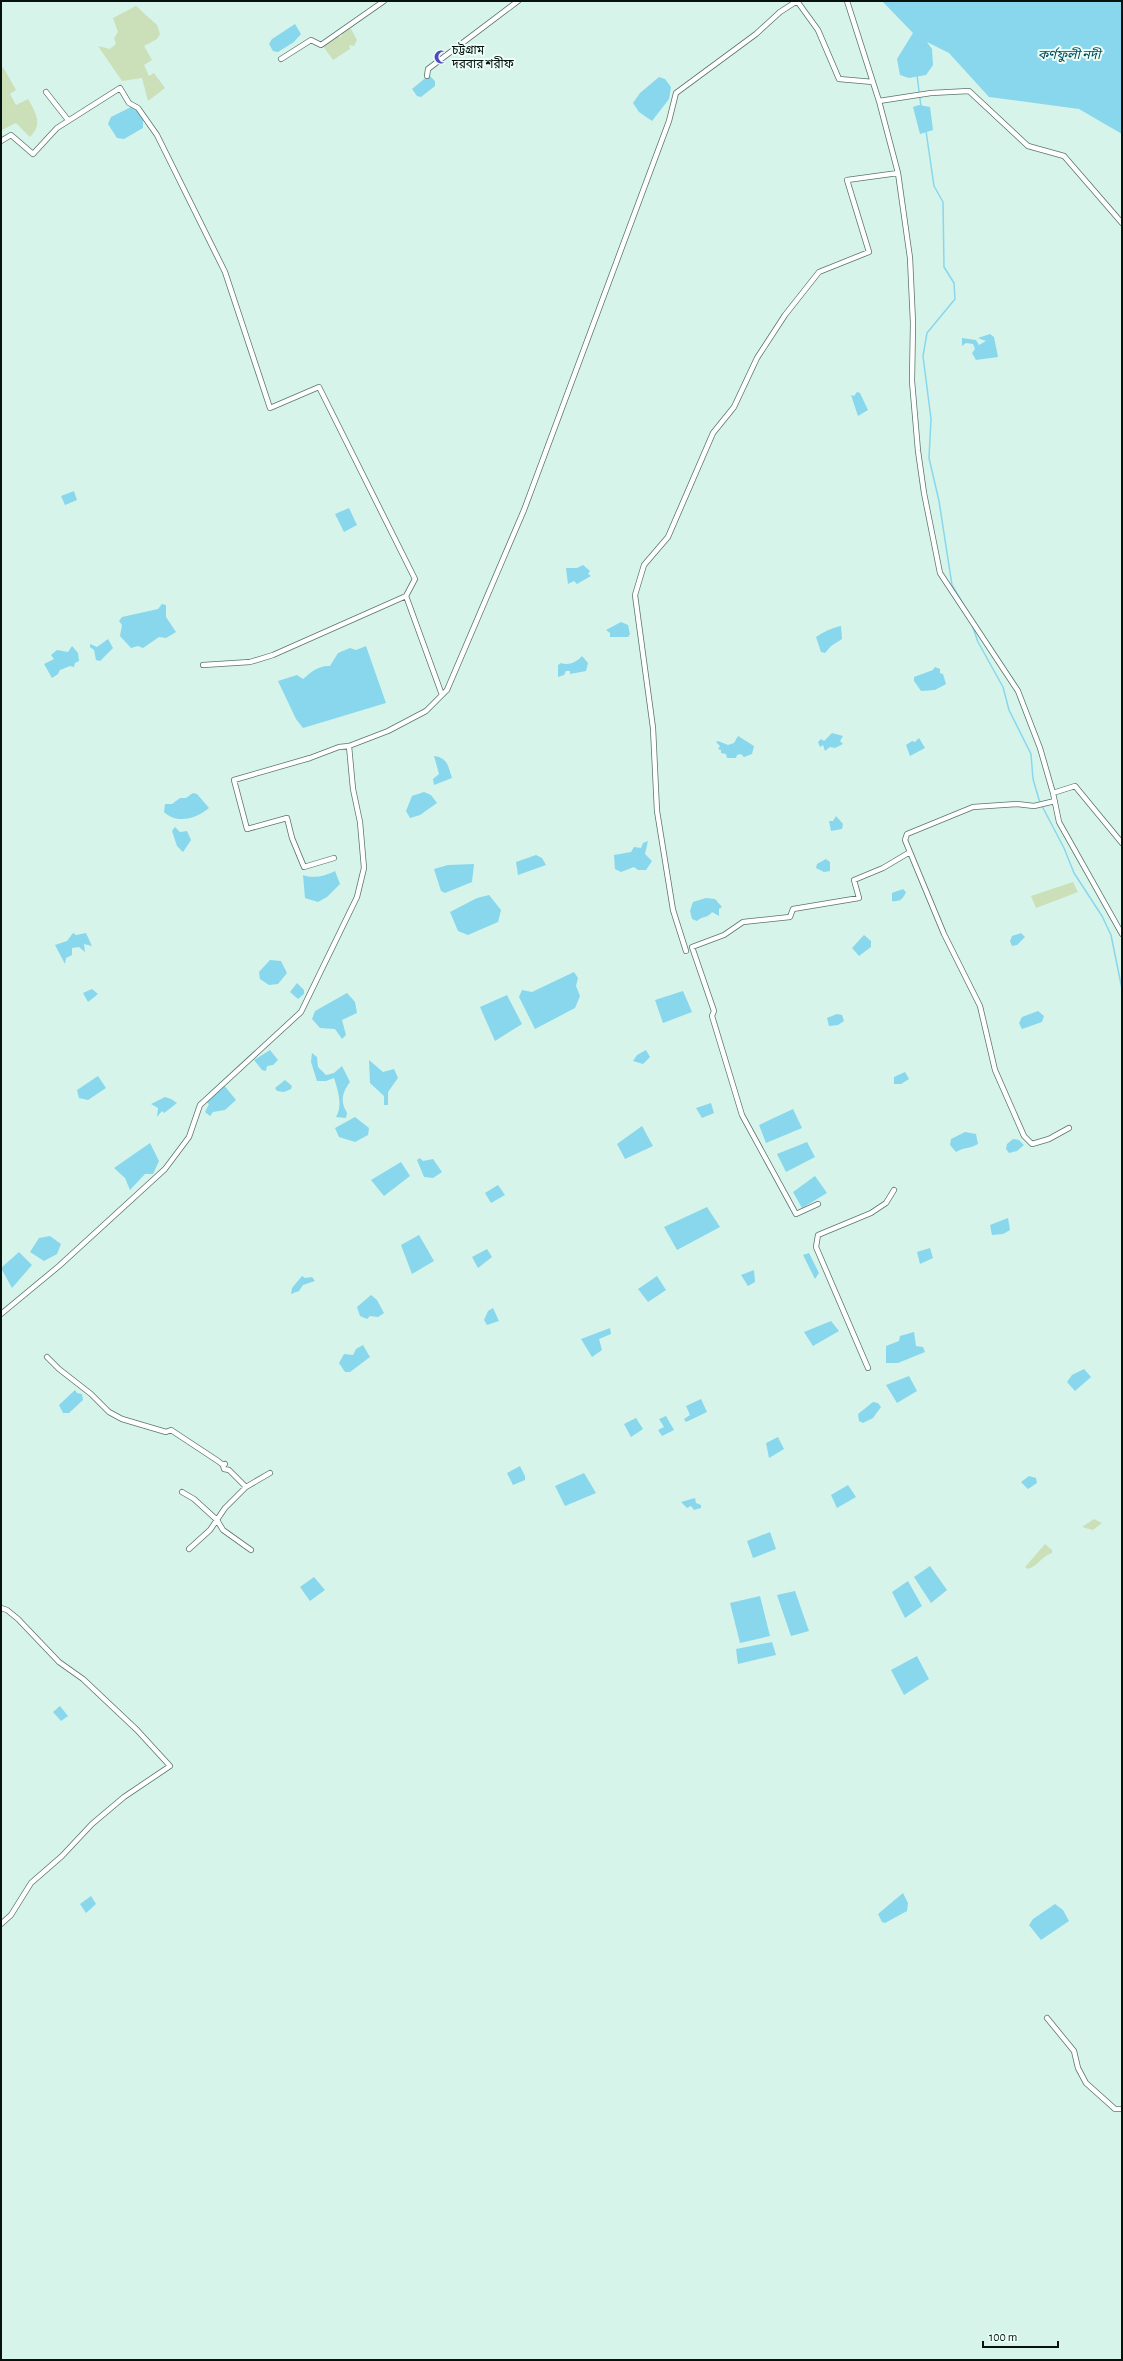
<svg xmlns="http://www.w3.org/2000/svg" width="1123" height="2361" font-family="'Alegreya Sans','Noto Sans Bengali',sans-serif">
  <rect width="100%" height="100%" fill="#d6f4ea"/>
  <path fill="#cbdfb9" d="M136,6L157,25L160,34L157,39L144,46L152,60L144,65L149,76L154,73L165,88L148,101L142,78L122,81L98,46L110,49L116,44L114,38L118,32L113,18Z
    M351,29L357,40L354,46L349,45L350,49L333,60L323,46L333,40V35L341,37L344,30Z
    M3,67L16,90L10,94L16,105L28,99C36,113 43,124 30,137L16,123L2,130L1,128V68Z
    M1073,882L1078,892L1036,908L1031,896Z
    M1094,1519L1102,1523L1093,1530L1082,1527Z
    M1045,1544L1052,1550V1553C1042,1556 1038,1566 1028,1569L1025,1567Z"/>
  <path fill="#88d7ed" d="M882,1H1122V134L1079,109L989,97L949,53L927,42L932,49L933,65L926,75L909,78L900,75L897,59L913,33Z
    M295,24L301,34L294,42L278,52L273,51L269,44L272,39Z
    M429,75L435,81V86L421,97L417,96L412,89Z
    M659,77L665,79L671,87L669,99L652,121L639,112L633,103L640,93Z
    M919,105L930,107L933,130L920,134L913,107Z
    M131,107L136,109L143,120V128L124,139L117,138L108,124L111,117Z
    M990,334L994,337L998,357L976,360L972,353L975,349L973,344L966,343L962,346V338L976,340L979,345L986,341L978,338Z
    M857,392L860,393L868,410L858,416L851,395L854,396Z
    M74,491L77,500L65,505L61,496Z
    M349,508L357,525L344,532L335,514Z
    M583,565L590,571L588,574L591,576L577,584L574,581L568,584L566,568H577Z
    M162,604L166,605V617L176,632L166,638L159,637L143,648L138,646L131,648L120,636L122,625L119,621L122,617L158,609Z
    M621,622L628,625L630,634L628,637H610V633L606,630Z
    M841,626L842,639L831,646L825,653L821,652L816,637C825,631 832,628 841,626Z
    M108,639L113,648L100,661L96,660L94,650L90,647V644L97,647Z
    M72,646L78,653L79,661L75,663L74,667L70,666L60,670L58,674L52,678L44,664L54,659L51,655L57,650L68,652Z
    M366,646L386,703L303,728L296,719L278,681L297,675L303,679C311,672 319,665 330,666L338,653L350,648L356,650Z
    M582,656L588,663L586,671L570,674V671H566L564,675L558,677V665L561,663C568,666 577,662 582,656Z
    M935,667L940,669V673L943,674L946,684L935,690L921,691L914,681V677L933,670Z
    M832,733L843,736L840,741L843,744L835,748L830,747L825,751L823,745L820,747L818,742L821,739L824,741Z
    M738,736L754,746L752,754L744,757L741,754L737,755L736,758H727L726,754L721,753V750L718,749L720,746L716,742L718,741L728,745L734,743Z
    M919,738L925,748L910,756L906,745L912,741L915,742Z
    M434,756C448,758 448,766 452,778L434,785L433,779L439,774Z
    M424,792L431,795L437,803L420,815L410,818L406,811L412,796Z
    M193,793L197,794L209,808C197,818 178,825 164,812L165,804H172L180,798H186Z
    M836,816L843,824L842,829L831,831L829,821H833Z
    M175,827L180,832L187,831L191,840L183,852L177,846L172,831Z
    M648,841L645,854L652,861L646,870H638L634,867L621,872L615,869L614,855L631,852L634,847L641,848L643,843Z
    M536,855L542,858L546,865L518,875L516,862Z
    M826,859L830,862V871L824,872L816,868L817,864Z
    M474,864L472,882L445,893L441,891L434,869L448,865Z
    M335,871L340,884L327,897L318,902L305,898L303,875C312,879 326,876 335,871Z
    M903,889L906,892C903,899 900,902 892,901V893Z
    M489,895L501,910L498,922L468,935L458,931L450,912L477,898Z
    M706,898L715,899L722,907L719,909V916L712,912C708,918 702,916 697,921L692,919L690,911L693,902Z
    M73,933L76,935L86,933L92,946L84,944L85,952L79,947L72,948V955L66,958L65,964L55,945L67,941Z
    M1021,933L1025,937L1017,945L1012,946L1010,941L1012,936Z
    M864,935L871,941V947L859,956L852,948Z
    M270,960L281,961L287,973L278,984L269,985L260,979L259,972Z
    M574,972L578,978L576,986L580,996L575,1008L535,1029L519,997L522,990L532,992Z
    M297,983L304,990V994L298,999L290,992Z
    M92,989L98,994L88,1002L83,993Z
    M683,991L692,1012L663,1023L655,1000Z
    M347,993L355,1002L357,1013L342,1020L346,1035L342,1039L335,1029L320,1028L312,1019L315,1011Z
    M507,995L522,1024L495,1041L480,1007Z
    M1038,1011L1044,1016L1042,1022L1022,1029L1019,1023L1022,1017Z
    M837,1014L842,1015L844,1021L838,1025L829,1026L827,1018Z
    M270,1050L278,1060L273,1065L267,1066L266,1071L262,1070L254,1060Z
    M646,1050L650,1057L643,1064L633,1061L637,1055Z
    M312,1053L317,1057L318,1067L326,1075L334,1073L342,1066L350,1082C342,1093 340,1101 347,1113L346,1118L336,1117C343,1105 338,1091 334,1078L326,1081H317L311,1062Z
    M369,1060L383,1072L394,1069L398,1078L388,1092V1105H384V1096L370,1083Z
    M905,1072L909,1079L901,1084H894V1077Z
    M98,1076L106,1088L88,1100L79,1098L77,1090Z
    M285,1080L292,1086L291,1089L284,1092L277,1091L275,1088Z
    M223,1084L236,1100L225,1110L213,1112L210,1116L205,1112L209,1104L205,1101Z
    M165,1097L171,1099L177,1103L164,1113L162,1111L157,1117L158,1108L151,1104Z
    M711,1103L714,1113L702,1118L696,1108Z
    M793,1109L802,1128L766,1143L759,1125Z
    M355,1117L369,1128L368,1135L355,1142L339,1137L335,1128Z
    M642,1126L653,1146L625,1159L617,1144Z
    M965,1132L976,1134L978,1144C970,1149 964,1147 956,1152L950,1145L951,1139Z
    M1013,1139L1019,1140L1024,1145L1017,1151L1009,1153L1006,1149L1007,1144Z
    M807,1142L815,1157L786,1172L777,1154Z
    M150,1143L159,1161L153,1174H145L130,1190L125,1178L114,1168Z
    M420,1158L423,1161L433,1159L442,1172L433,1178L424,1177L417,1160Z
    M401,1162L410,1176L384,1196L371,1180Z
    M815,1176L827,1193L802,1208L793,1192Z
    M498,1185L505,1195L491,1203L485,1193Z
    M707,1207L720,1227L677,1250L664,1227Z
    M1008,1218L1010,1230L1003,1234L992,1235L990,1225Z
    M419,1235L434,1261L412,1274L401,1245Z
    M50,1236L61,1244L57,1254L44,1261L30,1252L39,1238Z
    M930,1248L933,1258L920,1264L917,1252Z
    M487,1249L492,1257L478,1268L472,1257Z
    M19,1252L32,1265L12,1288L1,1268Z
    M809,1253L819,1273L815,1279L803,1255Z
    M754,1270L755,1282L748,1286L741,1275Z
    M302,1276L305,1278L312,1277L315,1281L303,1285L299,1291L291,1294L292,1288Z
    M657,1276L666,1290L648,1302L638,1289Z
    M371,1295L377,1300L384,1313L378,1317L370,1316L367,1319L360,1316L357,1307Z
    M493,1308L499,1321L487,1325L484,1320L488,1311Z
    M831,1321L839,1331L813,1346L804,1332Z
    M610,1328L611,1334L599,1339L602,1350L592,1357L581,1339Z
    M914,1332L916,1346L923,1347L925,1352L898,1363H886V1346L899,1341L900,1336Z
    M363,1345L370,1357L350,1372H345L339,1363L344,1354L353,1355L356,1349Z
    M1084,1369L1091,1377L1075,1391L1067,1382L1072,1375Z
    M909,1376L917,1391L897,1403L886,1385Z
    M75,1390L77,1393L82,1394L83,1400L69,1413H63L59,1405Z
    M701,1399L707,1412L686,1422L684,1419L690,1415L686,1406Z
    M873,1402L878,1403L881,1407L873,1418L863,1423L859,1421L858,1414Z
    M666,1416L674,1430L662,1436L658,1430L664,1427L659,1419Z
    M636,1418L643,1429L631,1437L624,1424Z
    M778,1437L784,1449L769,1458L766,1443Z
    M520,1466L525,1476V1480L513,1485L507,1473Z
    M584,1473L596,1493L565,1506L555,1486Z
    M1029,1476L1036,1478L1037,1483L1028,1489L1021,1482Z
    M848,1485L856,1497L837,1508L831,1495Z
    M695,1498L696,1503L701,1505V1508L694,1510L691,1506L687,1508L681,1502Z
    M770,1532L776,1549L753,1558L747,1541Z
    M930,1566L947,1590L931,1603L914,1577Z
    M314,1577L325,1590L310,1601L300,1587Z
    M908,1581L922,1606L905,1618L892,1592Z
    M795,1591L809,1631L791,1636L777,1595Z
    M760,1596L770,1636L740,1643L730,1603Z
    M772,1642L776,1655L738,1664L736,1649Z
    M917,1656L929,1679L904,1695L891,1670Z
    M60,1706L68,1716L61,1721L53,1712Z
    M903,1893L908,1903L907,1911L885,1923L882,1922L878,1914Z
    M91,1896L96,1904L86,1913L80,1904Z
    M1055,1904L1063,1910L1069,1921L1041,1940L1029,1925L1033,1919Z"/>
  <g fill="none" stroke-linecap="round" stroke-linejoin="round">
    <path stroke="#88d7ed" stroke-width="1.5" d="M917,75L921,107
      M926,131L934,186L943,202L944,267L954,283L955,299L927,333L923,356L931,419L929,458L939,501L952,585L968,612
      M972,625L978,642L1003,687L1009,710L1031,754L1033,779L1040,803
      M1042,806L1064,848L1074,873L1102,916L1111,935L1122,989"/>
    <g stroke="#5a756d" stroke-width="6">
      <path id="minor" d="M797,1L818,30L839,79L873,82
        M847,1L879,101L898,173L910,258L913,323L912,381L918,451L924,493L940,573L1018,691L1040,748L1053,793L1059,822L1122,934
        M281,59L311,40L321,45L384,1
        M427,76L428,69L518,1
        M46,92L68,120
        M879,101L931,93L969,91L1028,146L1064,156L1122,223
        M1,141L11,135L33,154L57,128L120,88L129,103L138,108L157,135L225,272L270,408L319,387L415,579L406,596L442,695
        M203,665L250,662L273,655L406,596
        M1053,793L1075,786L1122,843
        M1055,801L1034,806L1017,804L973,807L907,834L905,840L944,934L980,1006L995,1070L1024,1136L1032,1144L1049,1139L1069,1128
        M334,858L304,867L292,838L287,818L247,829L234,780L310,758L339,747L349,746
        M686,951L673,910L657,811L653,728L635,595L644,565L668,537L713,433L734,407L757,358L785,315L819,272L869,252L847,180L898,173
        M818,1204L796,1214L742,1115L712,1016L714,1011L692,947L724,935L743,922L790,917L793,909L859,898L854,880L883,868L910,852
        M1,1314L59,1266L165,1169L189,1137L200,1105L301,1012L357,897L364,868L360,822L353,789L349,746L388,731L426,711L447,690L524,510L669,121L676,93L756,34L780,12L797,1
        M47,1357L59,1369L91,1394L109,1412L122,1419L166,1432L171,1430L218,1461L223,1465L225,1464
        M868,1368L816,1247L818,1235L871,1213L886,1203L894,1190
        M223,1465L224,1469L229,1470L246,1487
        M182,1492L194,1499L217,1520L223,1530L251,1550
        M189,1549L210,1530L225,1508L246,1487L270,1473
        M1,1608L7,1610L18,1619L59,1662L83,1679L137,1730L170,1766L124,1797L92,1824L62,1856L31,1883L11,1915L1,1924
        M1047,2018L1074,2051L1078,2068L1086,2083L1115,2109H1122"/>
    </g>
    <use href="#minor" stroke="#fff" stroke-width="4.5"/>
  </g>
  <defs>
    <g id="mosque-bare" transform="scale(1.08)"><path d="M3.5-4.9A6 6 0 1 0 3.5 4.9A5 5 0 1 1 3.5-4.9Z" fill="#5347bf" stroke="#ecfef8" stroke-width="2.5" paint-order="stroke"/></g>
  </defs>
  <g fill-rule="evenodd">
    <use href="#mosque-bare" x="441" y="57"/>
  </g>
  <g text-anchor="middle" stroke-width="4" stroke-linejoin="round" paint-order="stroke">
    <g font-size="12" fill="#07120f" stroke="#ecfef8" text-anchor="start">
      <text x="452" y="54">চট্টগ্রাম<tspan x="452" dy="14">দরবার শরীফ</tspan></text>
    </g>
    <g font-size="13" font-style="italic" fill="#024c5b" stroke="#ecfef8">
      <text x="1069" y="59">কর্ণফুলী নদী</text>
    </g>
  </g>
  <rect width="1123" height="2361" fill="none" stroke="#07120f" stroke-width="4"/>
  <path d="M983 2341v6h75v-6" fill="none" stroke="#07120f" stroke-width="2"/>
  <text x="989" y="2341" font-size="12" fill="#07120f" stroke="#ecfef8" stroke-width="3" paint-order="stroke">100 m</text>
</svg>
